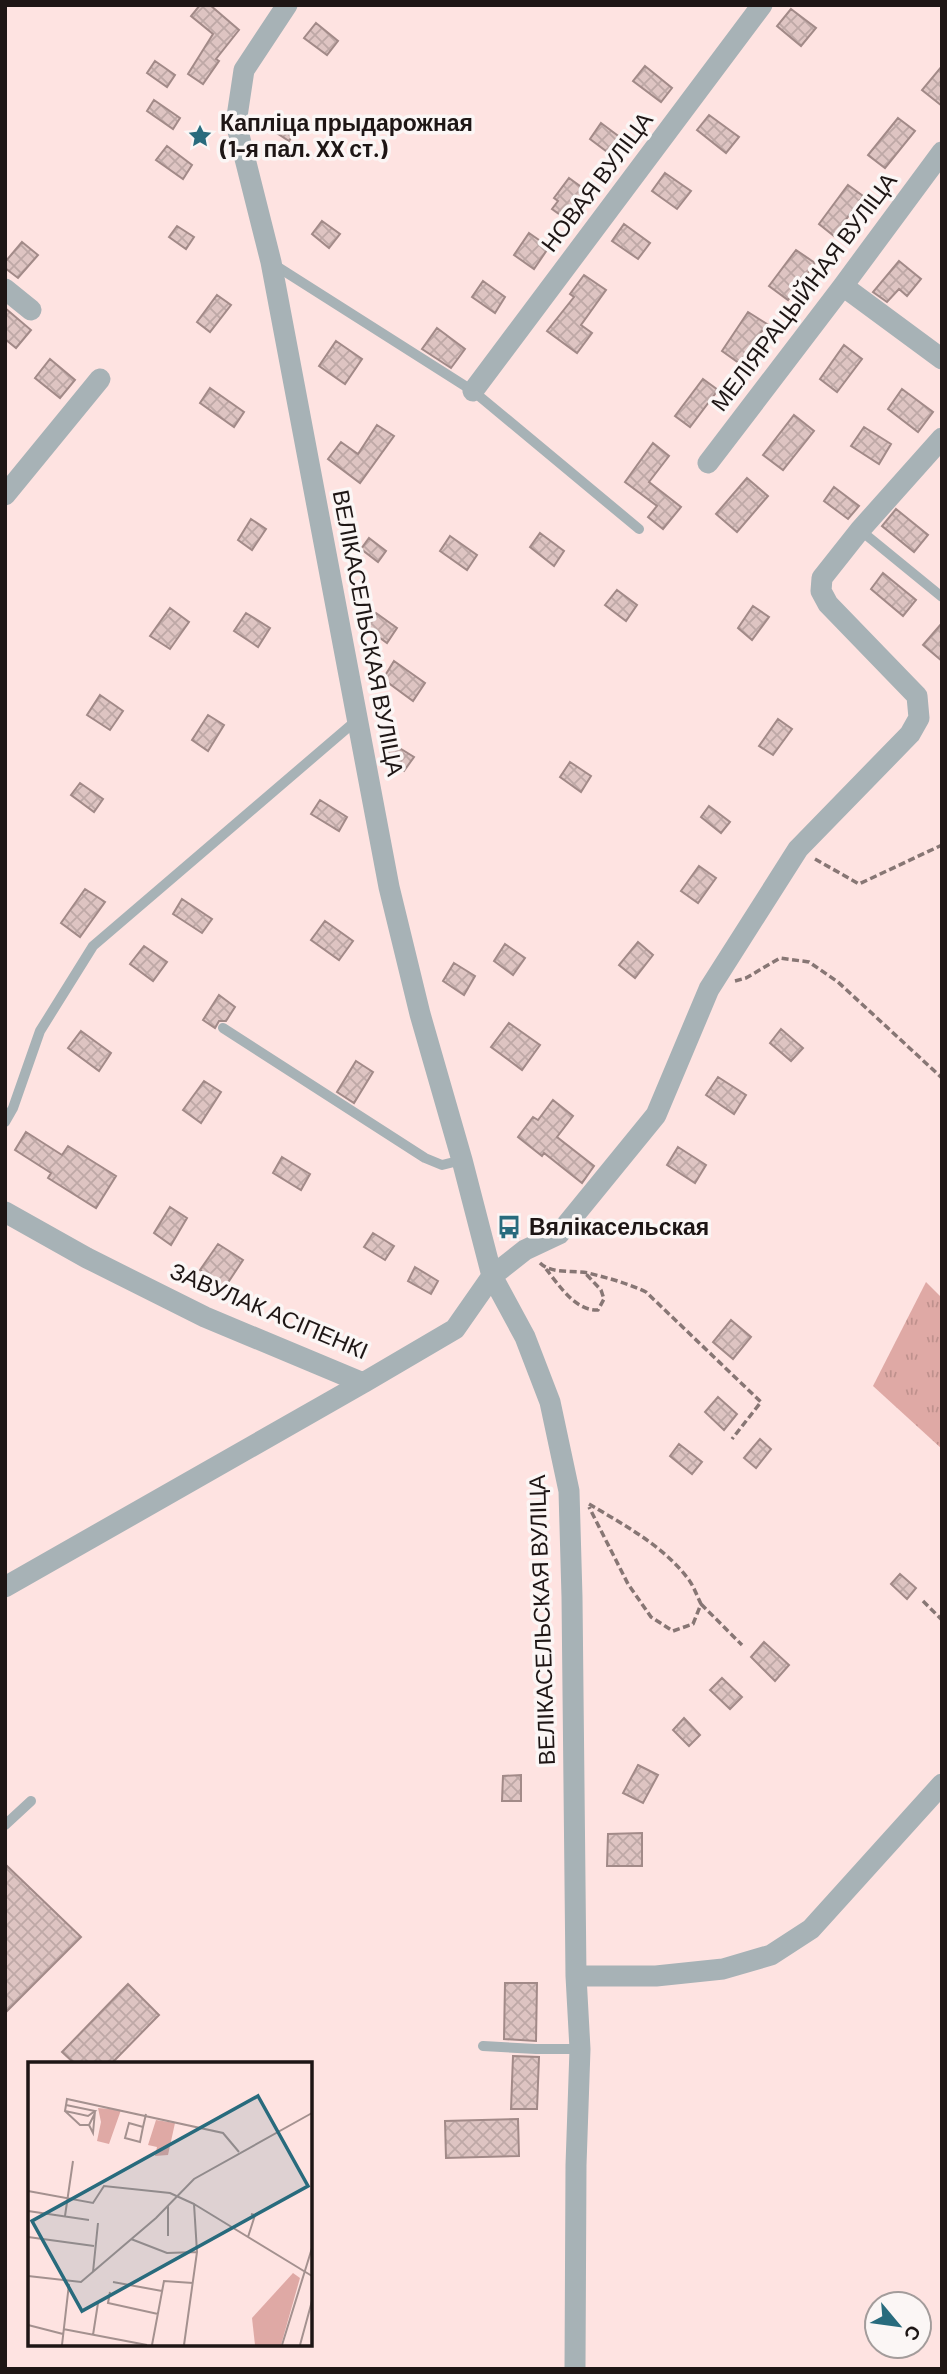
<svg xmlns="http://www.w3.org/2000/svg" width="947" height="2374" font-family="Barlow,sans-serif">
  <defs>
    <pattern id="grass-tufts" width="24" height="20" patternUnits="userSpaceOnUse" patternTransform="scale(1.75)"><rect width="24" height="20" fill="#dfa9a5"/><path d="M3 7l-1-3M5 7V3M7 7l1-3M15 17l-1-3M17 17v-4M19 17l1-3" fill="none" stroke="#bf918d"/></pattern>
    <pattern id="building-cross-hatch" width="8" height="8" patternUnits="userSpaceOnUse" patternTransform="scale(1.75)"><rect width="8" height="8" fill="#dec4c2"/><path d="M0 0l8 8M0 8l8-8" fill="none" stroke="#bea8a6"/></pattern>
  </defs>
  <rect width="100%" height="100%" fill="#fee3e1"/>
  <path fill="url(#grass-tufts)" d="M926,1282L942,1298V1449L873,1386Z"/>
  <path fill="url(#building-cross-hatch)" stroke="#a28a88" stroke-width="2" d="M200,5H210L239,30L216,59L219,61L203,84L188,74L213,34L191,16Z
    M791,9L816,28L801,46L777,26Z
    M316,23L338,41L327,55L304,38Z
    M155,61L175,75L167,87L147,73Z
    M645,66L672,88L661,102L633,81Z
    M942,66V106L922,90Z
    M154,100L180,118L173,129L147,111Z
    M278,114L298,127L289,141L269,128Z
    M709,115L739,137L726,153L697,130Z
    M898,118L915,131L885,168L868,155Z
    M601,123L625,141L614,157L590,139Z
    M167,146L192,165L183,179L156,160Z
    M665,173L691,191L677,209L652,191Z
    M569,178L591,194L576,214L572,211L566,219L552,209L558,201L554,198Z
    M848,185L863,196L834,236L819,224Z
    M322,221L340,234L329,248L312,234Z
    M624,224L650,243L638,259L612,241Z
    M177,226L194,237L186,249L169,237Z
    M529,233L549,247L534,269L514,255Z
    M22,242L38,255L18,278L5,268V262Z
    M796,250L815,263L788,300L769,286Z
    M899,261L921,279L907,296L899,289L887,302L873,292Z
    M584,275L606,290L581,325L592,333L577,353L547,331L574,297L570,294Z
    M483,281L505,297L495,313L472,297Z
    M217,295L231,305L210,332L197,322Z
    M5,308L31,330L16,348L5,339Z
    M748,312L767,324L739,363L722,351Z
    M437,328L465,349L451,368L422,349Z
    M336,341L362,359L345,384L319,366Z
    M844,345L862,359L837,392L820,379Z
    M50,359L75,380L60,398L35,378Z
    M703,379L718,390L690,427L675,416Z
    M210,388L244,412L234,427L200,403Z
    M902,389L933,412L918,432L888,409Z
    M794,415L814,431L783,470L763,455Z
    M377,425L394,436L360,483L328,459L341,442L358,454Z
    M864,427L891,444L879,464L851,446Z
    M653,443L669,456L649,482L681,507L663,529L648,517L657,506L625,482Z
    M747,478L768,496L737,532L716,514Z
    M834,487L859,506L848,519L824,501Z
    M896,509L928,535L914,552L882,526Z
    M251,519L266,529L252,550L238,540Z
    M540,533L564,551L554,566L530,547Z
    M450,536L477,555L467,570L440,551Z
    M369,538L386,551L378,562L361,549Z
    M883,573L916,600L903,616L871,589Z
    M617,590L637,605L626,621L605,605Z
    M753,606L769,617L752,640L738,628Z
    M170,608L189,622L170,649L150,636Z
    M246,613L270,628L258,647L234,631Z
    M376,613L397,628L387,643L365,627Z
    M942,623V661L923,645Z
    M394,661L425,683L413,701L383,679Z
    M100,695L123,711L110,730L87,715Z
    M208,715L224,725L208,751L192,740Z
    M778,719L792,729L773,755L759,746Z
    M393,744L414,757L404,771L384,758Z
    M570,762L591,776L581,792L560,777Z
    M80,783L103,799L94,812L71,795Z
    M320,800L347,817L339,831L311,814Z
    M709,806L730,822L721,833L701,817Z
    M699,866L716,878L698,903L681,891Z
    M85,889L105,902L80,937L61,923Z
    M182,899L212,919L202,933L173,914Z
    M325,921L353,941L339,960L311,940Z
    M638,942L653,955L635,978L619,965Z
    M505,944L525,958L513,975L494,961Z
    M144,946L167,962L153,981L130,964Z
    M454,963L475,976L464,995L443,981Z
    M219,995L235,1007L226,1021H219L215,1028L203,1020Z
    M509,1023L540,1045L522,1070L491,1047Z
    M781,1029L803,1048L791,1061L770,1043Z
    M81,1031L111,1053L99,1071L68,1048Z
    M356,1061L373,1072L354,1103L337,1092Z
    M718,1077L746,1095L734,1114L706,1095Z
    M204,1081L221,1092L201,1123L183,1110Z
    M553,1100L573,1116L557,1137L594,1166L582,1183L544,1153L542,1156L518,1137L533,1117L538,1120Z
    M26,1132L62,1155L68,1146L116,1176L96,1208L48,1178L51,1173L15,1150Z
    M678,1147L706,1165L695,1183L667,1165Z
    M282,1157L310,1174L301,1190L273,1173Z
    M170,1207L187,1218L171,1245L154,1233Z
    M373,1233L394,1246L385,1260L364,1247Z
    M218,1244L243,1260L225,1287L200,1270Z
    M415,1267L438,1281L431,1294L408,1281Z
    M731,1320L751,1337L733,1359L713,1342Z
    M718,1397L737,1414L724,1430L705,1412Z
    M760,1439L771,1449L756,1468L744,1458Z
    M679,1444L702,1462L692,1474L670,1456Z
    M900,1574L916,1588L907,1599L891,1584Z
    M764,1642L789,1665L775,1681L751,1657Z
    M722,1678L742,1697L730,1709L710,1690Z
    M684,1718L700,1735L689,1746L673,1730Z
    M638,1765L658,1775L643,1803L623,1793Z
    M521,1775V1801H502L503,1776Z
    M642,1833V1866H607L608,1834Z
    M5,1864L81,1937L5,2013Z
    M505,1983H537L536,2041L504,2039Z
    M128,1984L159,2015L111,2064H75L62,2052Z
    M513,2056L539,2057L537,2109H511Z
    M518,2119L519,2156L446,2158L445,2121Z"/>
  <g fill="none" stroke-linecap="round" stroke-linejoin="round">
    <path stroke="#877674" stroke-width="3.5" stroke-dasharray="7 3.5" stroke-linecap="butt" d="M815,859L859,884L942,845
      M735,981L746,978L780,958L809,962L838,982L942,1078
      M540,1263C551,1274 572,1270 588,1273C608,1278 627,1283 646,1292L761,1402L732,1439
      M546,1269C559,1285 575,1311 598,1310L604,1299L601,1290L586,1274
      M589,1504C624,1525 664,1546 689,1580C694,1587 697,1596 701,1604L693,1624L673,1631L651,1617L628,1584L589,1507
      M923,1601L942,1620
      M701,1604L742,1645"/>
    <path stroke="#a7b2b6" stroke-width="10" d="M273,264L473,391L639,529
      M860,530L942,597
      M223,1028L425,1158L442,1165L462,1160
      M5,1122L13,1108L40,1031L93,946L358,719
      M5,1825L31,1801
      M483,2046L536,2049H580"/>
    <path stroke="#a7b2b6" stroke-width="21" d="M287,5L244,70L236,123L271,262L389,887L420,1014L462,1160L492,1276L525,1337L550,1402L569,1491L572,1597L576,1976L580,2049L576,2165L575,2369
      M843,286L942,359
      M5,289L31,310
      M473,391L762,5
      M708,463L843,286L942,152
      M5,495L100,379
      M5,1212L87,1258L205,1317L363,1383L455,1329L492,1276L525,1250L559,1234L656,1115L709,989L798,849L910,734L919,718L917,696L828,604L821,591L822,578L860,530L942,438
      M5,1587L363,1383
      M576,1976H656L723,1969L771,1955L811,1929L942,1784"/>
  </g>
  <defs>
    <g id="sight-bare" transform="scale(1.89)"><path d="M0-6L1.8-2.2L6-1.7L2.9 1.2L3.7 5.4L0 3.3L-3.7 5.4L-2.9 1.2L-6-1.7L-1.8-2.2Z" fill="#286b7d" stroke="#fbf6f5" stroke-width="2.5" paint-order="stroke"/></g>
    <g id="bus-bare" transform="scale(1.89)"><path d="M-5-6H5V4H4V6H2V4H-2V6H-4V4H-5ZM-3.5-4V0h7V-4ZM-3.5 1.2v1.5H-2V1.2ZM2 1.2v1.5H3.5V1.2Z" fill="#286b7d" stroke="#fbf6f5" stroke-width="2.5" paint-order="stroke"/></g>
  </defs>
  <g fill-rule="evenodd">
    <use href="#sight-bare" x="200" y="136"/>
    <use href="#bus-bare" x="509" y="1227"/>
  </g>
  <g text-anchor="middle" stroke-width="7" stroke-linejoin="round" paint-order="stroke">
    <g font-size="23" font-weight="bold" fill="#1e1615" stroke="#fbf6f5" text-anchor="start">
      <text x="220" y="131">Капліца прыдарожная<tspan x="220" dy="26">(1-я пал. XX ст.)</tspan></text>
      <text x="529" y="1235">Вялікасельская</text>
    </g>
    <g font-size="23" fill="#1e1615" stroke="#fbf6f5">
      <text transform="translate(597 182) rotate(-53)" y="8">НОВАЯ ВУЛІЦА</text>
      <text transform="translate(804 292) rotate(-53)" y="8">МЕЛІЯРАЦЫЙНАЯ ВУЛІЦА</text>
      <text transform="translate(368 633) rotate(79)" y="8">ВЕЛІКАСЕЛЬСКАЯ ВУЛІЦА</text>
      <text transform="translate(269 1311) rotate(23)" y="8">ЗАВУЛАК АСІПЕНКІ</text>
      <text transform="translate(542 1620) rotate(-92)" y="8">ВЕЛІКАСЕЛЬСКАЯ ВУЛІЦА</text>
    </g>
  </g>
  <g transform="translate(28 2062)">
    <rect width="284" height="284" fill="#fee3e1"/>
    <path d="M70,46L93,48L81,82L69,79L73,60ZM128,58L147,61L140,93L127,94L129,85L120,83Z" fill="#dfa9a5"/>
    <path d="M265,211L272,216L253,283H227L224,256Z" fill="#dfa9a5"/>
    <path fill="none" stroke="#a4918f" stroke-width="2" d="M38,43L67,49L60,54L37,49L39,37L195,71L211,90M37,49L52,63H61M67,51L61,63L65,71L67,49M115,65L112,80L97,76L101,61L115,65L118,52M0,129L65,141L76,124L142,131L166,142L169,190L156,283M166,142L284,214M140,144V174M0,149L61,158M37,154L45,99M0,175L66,184M220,175L227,153L223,152M103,177L139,191L169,190M65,210L70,161M0,214L53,220L128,156L166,117L284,51M85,220L134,229M82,230L80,241L130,252M0,263L35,272M35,267L119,283M65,273L70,241M34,283L41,222M124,283L136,219L165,221M254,283L284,186M272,283L284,239"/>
    <path fill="#286b7d" fill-opacity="0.15" stroke="#286b7d" stroke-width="3.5" d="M230,34L280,124L54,249L4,159Z"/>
    <rect width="284" height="284" fill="none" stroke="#1e1615" stroke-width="3.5"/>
  </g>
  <rect width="947" height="2374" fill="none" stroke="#1e1615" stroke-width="14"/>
  <g transform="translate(898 2325) rotate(119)"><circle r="33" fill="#fbf6f5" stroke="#a39c9b" stroke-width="2"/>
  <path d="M0-5L12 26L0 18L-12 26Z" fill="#286b7d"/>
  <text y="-10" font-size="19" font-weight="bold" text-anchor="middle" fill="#1e1615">С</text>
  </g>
</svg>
